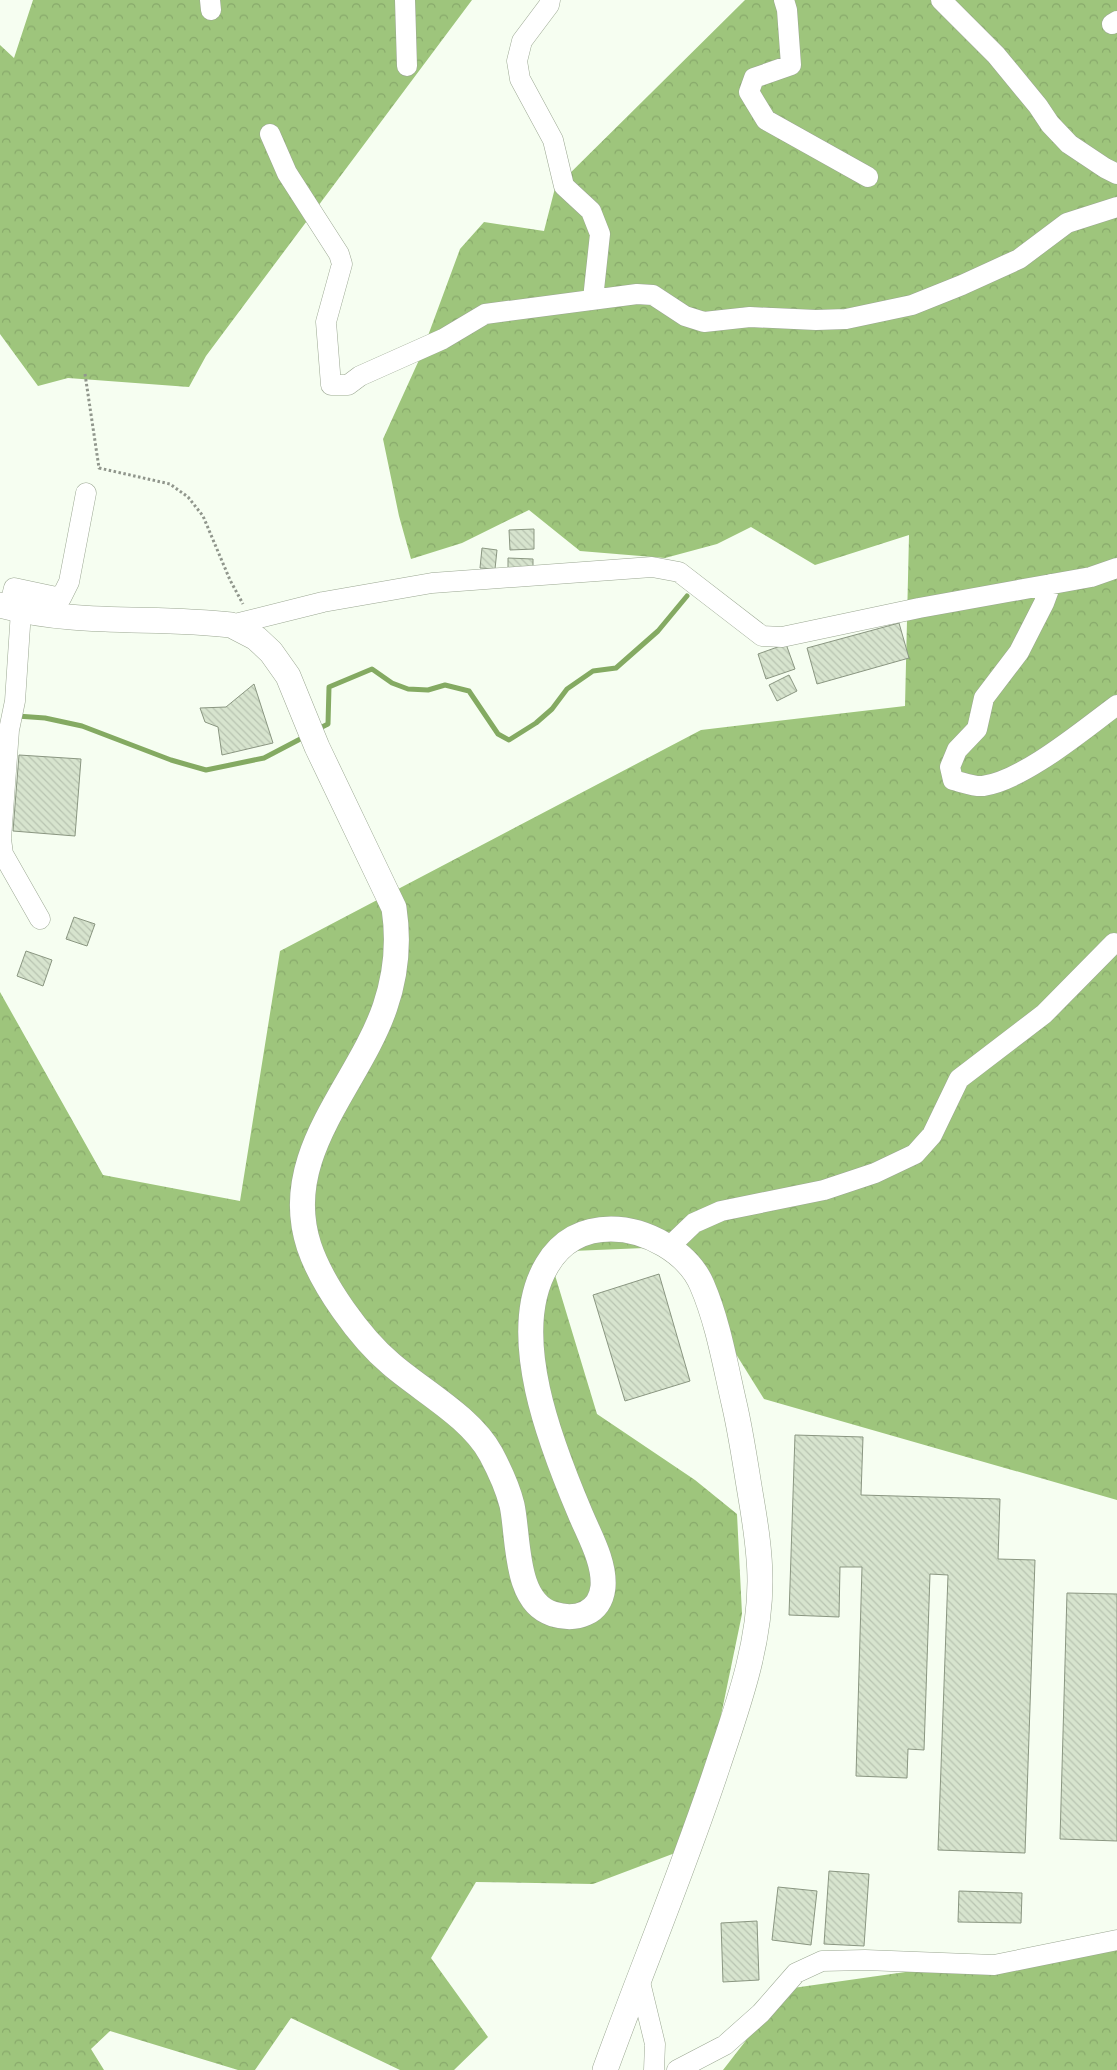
<svg xmlns="http://www.w3.org/2000/svg" width="1117" height="2070" font-family="'Public Sans',sans-serif">
  <defs>
    <pattern id="forest-crowns" width="20" height="18" patternUnits="userSpaceOnUse" patternTransform="scale(1.25)"><rect width="20" height="18" fill="#9ec57c"/><path d="M2 6a3 3 0 1 1 6 0M12 15a3 3 0 1 1 6 0" fill="none" stroke="#88a96b"/></pattern>
    <pattern id="building-back-hatch" width="6" height="6" patternUnits="userSpaceOnUse" patternTransform="scale(1.25)"><rect width="6" height="6" fill="#d7e4ce"/><path d="M-1 5l2 2M0 0l6 6M5-1l2 2" fill="none" stroke="#b8c4b1"/></pattern>
  </defs>
  <rect width="100%" height="100%" fill="#f6fef1"/>
  <path fill="url(#forest-crowns)" d="M33,0H472L206,356L189,387L68,378L38,386L0,334V45L14,58Z
    M745,0H1117V1500L764,1399L669,1247L548,1252L597,1414L695,1480L737,1514L742,1614L718,1730L683,1850L593,1884L476,1882L431,1958L488,2037L454,2070H400L291,2018L255,2070H238L110,2031L91,2049L104,2070H0V992L103,1175L240,1201L280,951L701,730L905,706L909,535L815,565L751,527L717,544L665,558L580,551L529,510L462,543L411,559L399,516L383,439L419,360L460,249L484,222L544,231L555,188Z
    M1117,1942V2070H723L786,1989Z"/>
  <g fill="none" stroke-linecap="round" stroke-linejoin="round">
    <path stroke="#84aa62" stroke-width="5" d="M17,716L45,718L82,726L171,760L206,770L264,758L306,736
      M318,729L328,724L329,687L372,669L392,683L408,689L428,690L445,685L469,691L498,734L509,740L536,723L552,709L567,689L593,671L616,668L658,631L687,596"/>
  </g>
  <path fill="url(#building-back-hatch)" stroke="#8a9681" d="M534,529V549L510,550L509,530Z
    M482,548L497,550L495,569L480,568Z
    M508,558L533,559V574L508,573Z
    M899,623L909,658L817,684L807,648Z
    M786,644L795,669L766,679L758,654Z
    M789,675L797,691L777,701L769,685Z
    M254,684L273,743L222,755L218,727L205,722L200,708L226,707Z
    M19,755L81,759L75,836L13,831Z
    M74,917L95,924L87,946L66,939Z
    M26,951L52,960L43,986L17,976Z
    M659,1274L690,1381L625,1401L593,1295Z
    M795,1435L863,1437L861,1495L1000,1499L998,1559L1035,1560L1025,1853L938,1850L948,1575L930,1574L924,1750L908,1749L907,1778L856,1776L862,1567H840L839,1617L789,1615Z
    M1067,1593L1117,1594V1841L1060,1839Z
    M829,1871L869,1874L864,1946L824,1944Z
    M778,1887L817,1891L811,1945L772,1940Z
    M959,1891L1022,1893L1021,1923L958,1922Z
    M757,1921L759,1980L723,1982L721,1923Z"/>
  <g fill="none" stroke-linecap="round" stroke-linejoin="round">
    <g stroke="#9ba792" stroke-width="21">
      <path id="minor" d="M210,0L211,10
        M405,0L407,66
        M550,0L549,5L522,41L517,61L520,79L553,140L564,186L591,211L600,234L593,299
        M784,0L787,10L791,65L754,78L749,92L766,120L868,177
        M941,0L996,55L1038,106L1050,124L1069,144L1105,168L1117,174
        M1112,24L1117,21
        M270,134L287,173L339,254L342,264L326,322L331,385H348L360,376L443,339L485,314L637,294L653,295L685,316L704,322L750,317L816,320L846,319L912,305L962,285L1019,259L1067,223L1117,207
        M1051,584L1044,603L1019,652L984,698L977,729L957,750L950,767L953,780C962,782 974,787 983,786C1024,780 1083,730 1117,705
        M9,608L14,588L61,598L69,582L86,493
        M21,611L15,701L9,730L1,839L3,854L40,919
        M231,625L323,602L432,583L652,567L679,572L762,636L782,637L919,608L1091,577L1117,568
        M669,1247L694,1223L721,1211L824,1190L875,1173L915,1154L932,1135L959,1079L1044,1014L1114,943
        M639,1978L655,2044L654,2070
        M677,2070L725,2045L761,2013L796,1973L822,1961L865,1960L994,1965L1117,1940"/>
    </g>
    <g stroke="#9ba792" stroke-width="26">
      <path id="tertiary" d="M0,605C76,626 154,616 231,625L256,638L271,652L288,676L317,747L394,908C399,941 396,975 385,1007C358,1086 279,1155 309,1246C322,1285 360,1338 391,1364C422,1391 471,1417 491,1454C499,1469 508,1489 512,1505C519,1538 514,1602 553,1614C576,1621 600,1614 603,1587C605,1562 589,1535 580,1513C552,1447 506,1333 547,1265C561,1241 583,1229 611,1229C646,1229 688,1252 702,1285C718,1322 725,1364 734,1403C741,1433 745,1462 750,1492C755,1521 760,1551 760,1581C760,1645 738,1705 718,1765C684,1868 642,1968 605,2070"/>
    </g>
    <path stroke="#90968c" stroke-width="3" stroke-dasharray="2.5 2.5" stroke-linecap="butt" d="M85,374L99,468L170,484L188,497L203,516L230,580L243,604"/>
    <use href="#minor" stroke="#fff" stroke-width="20"/>
    <use href="#tertiary" stroke="#fff" stroke-width="25"/>
  </g>
</svg>
